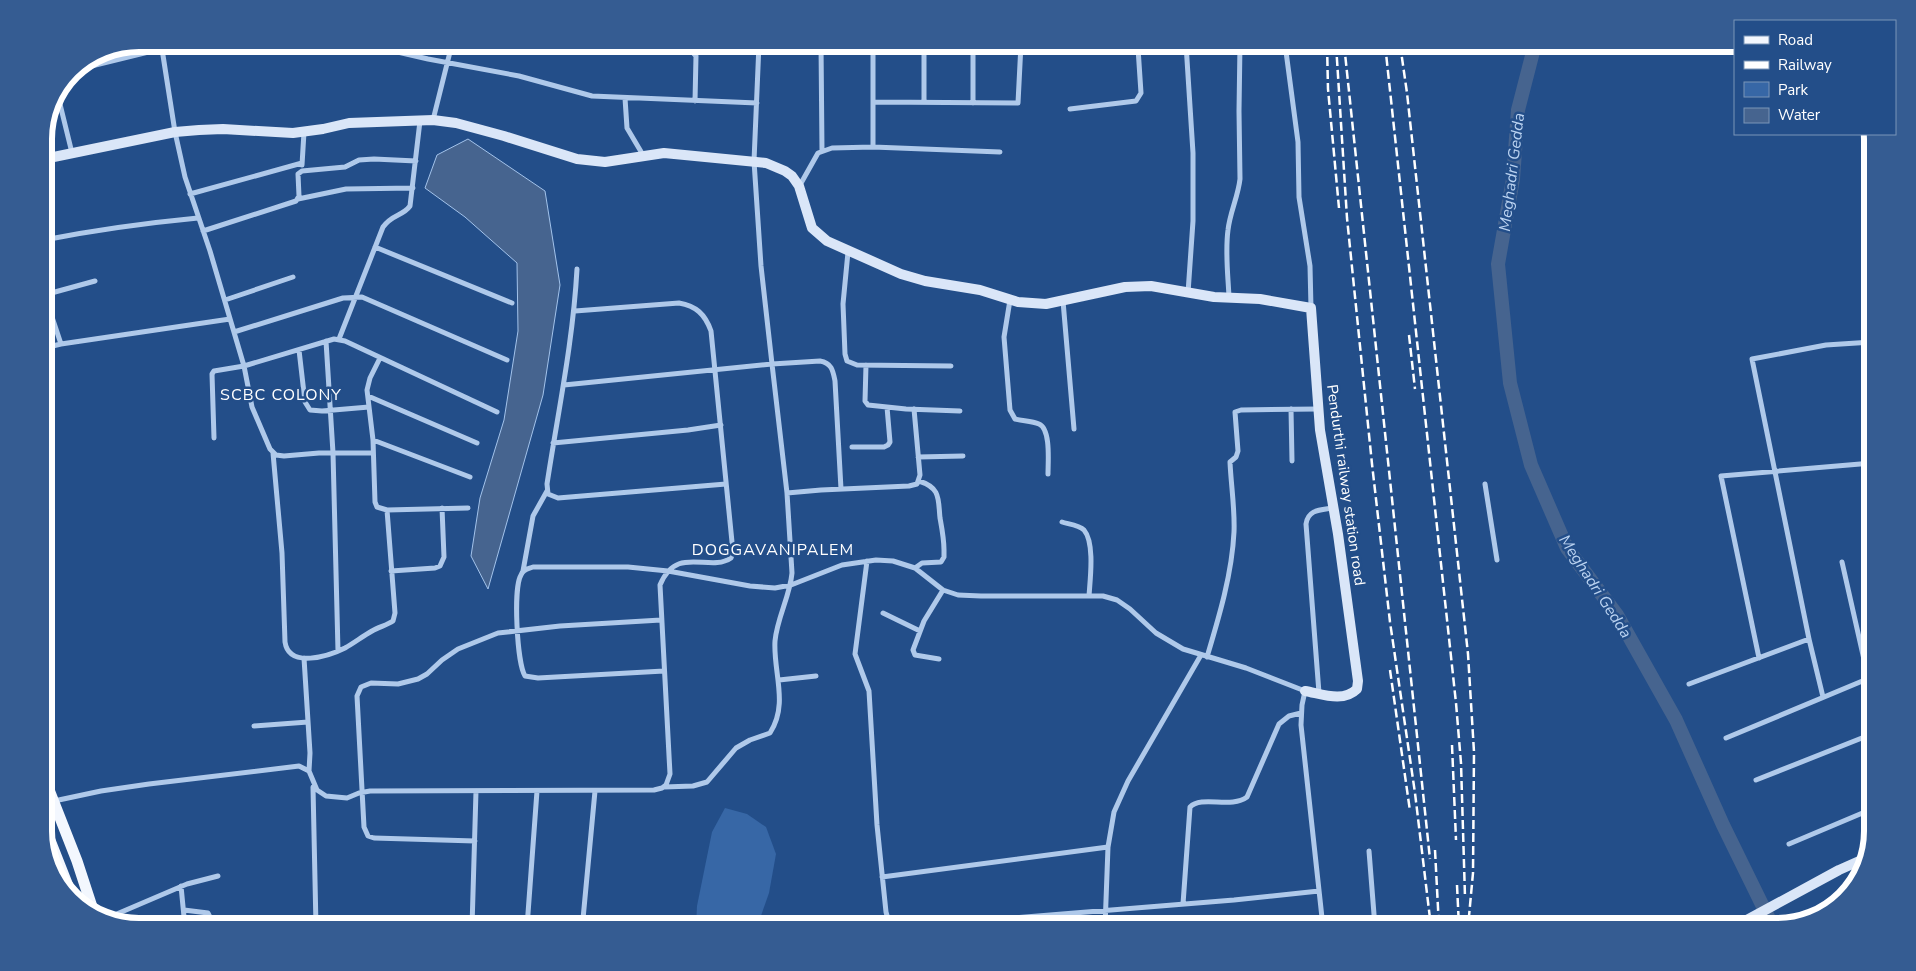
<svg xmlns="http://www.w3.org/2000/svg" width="1916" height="971" font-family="'Nunito Sans',sans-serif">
  <rect width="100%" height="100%" fill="#234e89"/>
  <path fill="#3767a6" d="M725,808L747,814L766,827L776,854L769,893L757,927H696L697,906L712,832Z"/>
  <path fill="#46648f" stroke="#a3c3eb" d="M468,139L545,191L560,285L543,395L488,589L471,556L480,498L504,420L518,331L517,263L465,217L425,188L437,155Z"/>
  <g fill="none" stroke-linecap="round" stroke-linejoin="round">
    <path stroke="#46648f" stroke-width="14" d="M1535,44L1518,110L1513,179L1498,264L1510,383L1531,465L1567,548L1617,615L1676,720L1723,825L1773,927"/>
    <path stroke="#afc9ea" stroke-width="5" d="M363,44L428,59L519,76L592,96L757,103
      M600,44L689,48L696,56L695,101
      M821,44L822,151
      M924,44V102
      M973,44V103
      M1186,44L1193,153V221L1188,293
      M1285,44L1298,142L1299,197L1310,266L1311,308
      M162,49L175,132L185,177L210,251L244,366L252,407L270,449L276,455L284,456L319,453H373
      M396,51L398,44
      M1105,51L1186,45
      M75,70L181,44
      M625,98L627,128L643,155
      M59,100L72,153
      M874,102L1018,103L1021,44
      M1070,109L1136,101L1141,93L1138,48
      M433,120L452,44
      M873,147V44
      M302,165L304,132
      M800,185L818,153L832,148L873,147L1000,152
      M190,194L302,163
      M298,199L346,189L413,188
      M203,231L296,201L299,196L298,174L302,171L345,167L359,160L374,159L416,161
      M44,240C95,230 146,223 198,218
      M375,247L512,303
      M848,252L843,304L845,354L847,361L857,365L951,366
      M577,269C573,342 558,412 547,484L548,494L558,498L726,484
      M44,293L61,344L44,348
      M44,295L95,281
      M1229,297C1228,275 1225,252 1228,230C1230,212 1238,197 1240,179L1239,111L1240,44
      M225,300L293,277
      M1010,300L1004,337L1010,410L1015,419C1023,421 1032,421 1039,424C1051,429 1048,462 1048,474
      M1063,301L1074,429
      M234,332L343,298L362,297L507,360
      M339,339L383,227C392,214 403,216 410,206L420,121
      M326,341L333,453L338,651
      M61,344L230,319
      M299,350L305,402L310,410L322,411L369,407
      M380,358L370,378L367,390L373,440L375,502L377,507L387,510L468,508
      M866,365L865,401L868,405L906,409L960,411
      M564,385L772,364L761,266L754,161L759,44
      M368,396L477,443
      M1291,409L1292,461
      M214,438L212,374L214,371L244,366L334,339L345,341L497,412
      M373,440L470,477
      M553,443L688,430L721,425
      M852,447H884L888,445L890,442L887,407
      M273,453L282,553L285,642C289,669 329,656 345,648C354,643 363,636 372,631C379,627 387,625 393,621L395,613L387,510
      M918,457L963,456
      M1485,484L1497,560
      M787,493L821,490L909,486L917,484L920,475L914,409
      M1062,522C1068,524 1079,525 1084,530C1095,543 1090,580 1089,596
      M867,561L855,654L869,691L877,825L886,912L888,919L893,925L901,927L1234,900L1319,891
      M1842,562L1872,695
      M915,568L922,563L941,562L944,557V550C944,539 942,529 940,518C938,499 941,488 919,481
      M391,571L435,568L440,566L444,557L442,508
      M523,571L533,516L547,491
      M883,613L920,631
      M1207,657C1219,617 1232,574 1234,532C1235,509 1231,485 1230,462L1236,457L1238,451L1235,412L1241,410L1318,409
      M304,658L310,753L309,771
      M1759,658L1721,476L1872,463
      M939,659L915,655L913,650L924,621L943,590
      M664,671L538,678L525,676C517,663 513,588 521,575C523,569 528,569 533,567H628L668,571L750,586L775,588L791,585L842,565L876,560L893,561L915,568L943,590L958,595L981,596H1103L1117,600L1130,609L1156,633L1183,649L1246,668L1305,691L1302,705L1301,725L1323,927
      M779,680L816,676
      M1689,684L1809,639
      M1319,693L1306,524C1308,509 1321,510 1333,508
      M1823,697L1809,639L1752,359L1826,345L1872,342
      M254,726L308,722
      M1726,738L1872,677
      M1756,780L1872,734
      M313,787L316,927
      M664,787L693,786L707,782L736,748L750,740L770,733C789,704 773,672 775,641C777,618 790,596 792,573L787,493L772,364L820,361C832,363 833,371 835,381L841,489
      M54,801L101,791L149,784L299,766L309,771L317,790L326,796L347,798L359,793L370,791L654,790L662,788L666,785L670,774L660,585C677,544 709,573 731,558L733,552L711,331C705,314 696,306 679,303L575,311
      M475,841L374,838L368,836L364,827L357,696L361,687L371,683L398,684L418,679L427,674L442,660L458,649L498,633L560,626L661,620
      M1789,844L1872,809
      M1369,851L1375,927
      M882,877L1108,847
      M181,886L185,927
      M1183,904L1190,807C1202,795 1231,809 1247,797L1279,724L1289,716L1301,713
      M184,910L208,913L210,917V927
      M105,919L187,884L218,876
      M210,923L250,927
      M472,927L476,791
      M505,927L573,924L583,919L595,791
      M527,927L537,791
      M1105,927L1108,847L1114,812L1128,781L1201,655"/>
    <path stroke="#dae6f8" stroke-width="10" d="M44,159L175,132L199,130L223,129L293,133L323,129L349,123L433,120L456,123L504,136L577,159L605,162L664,153L766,163L785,171L792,176L799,186L812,228L827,241L901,274L925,281L980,290L1018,302L1046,304L1125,287L1151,286L1214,297L1260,299L1311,308L1320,430L1338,534L1358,681L1357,689C1343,703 1322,694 1305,691
      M1734,927L1839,870L1866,858"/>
    <path stroke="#f3f7fe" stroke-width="11" d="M44,777L77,861L95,916
      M44,825L72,896"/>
    <path stroke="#fff" stroke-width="2.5" stroke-dasharray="9 4" stroke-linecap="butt" d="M1327,44L1328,89L1339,208
      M1336,44L1347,218L1372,464L1390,622L1415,793L1431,927
      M1344,44L1430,859
      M1385,44L1456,703L1461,763L1465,897
      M1400,44L1407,93L1468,654L1474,752L1473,873L1468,927
      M1409,335L1415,389
      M1390,670L1410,811
      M1452,745L1456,840
      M1435,850L1439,927
      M1457,885L1459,927"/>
  </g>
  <g text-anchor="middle" stroke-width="5" stroke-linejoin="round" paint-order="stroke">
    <g font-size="15" fill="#fff" stroke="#234e89">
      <text transform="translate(1346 485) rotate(82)" y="5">Pendurthi railway station road</text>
    </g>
    <g font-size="16" font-style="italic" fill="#bbd3f1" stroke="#234e89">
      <text transform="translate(1511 172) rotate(-83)" y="6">Meghadri Gedda</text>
      <text transform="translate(1596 586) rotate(57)" y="6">Meghadri Gedda</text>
    </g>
    <g font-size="16" letter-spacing="1" fill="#fff" stroke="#234e89">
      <text x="281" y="400">SCBC COLONY</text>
      <text x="773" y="555">DOGGAVANIPALEM</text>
    </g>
  </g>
  <path d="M0 0H1916V971H0ZM139 52H1777A87 87 0 0 1 1864 139V831A87 87 0 0 1 1777 918H139A87 87 0 0 1 52 831V139A87 87 0 0 1 139 52Z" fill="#355c92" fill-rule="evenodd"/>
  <path fill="none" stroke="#fff" stroke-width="6" d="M139 52H1777A87 87 0 0 1 1864 139V831A87 87 0 0 1 1777 918H139A87 87 0 0 1 52 831V139A87 87 0 0 1 139 52Z"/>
  <rect x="1734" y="20" width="162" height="115" fill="#234e89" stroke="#7b95b8"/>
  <rect x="1744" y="36" width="25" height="8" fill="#f3f7fe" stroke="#7b95b8"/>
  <text x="1778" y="45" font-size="15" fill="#ffffff">Road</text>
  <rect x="1744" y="61" width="25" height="8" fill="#ffffff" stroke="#7b95b8"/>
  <text x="1778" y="70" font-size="15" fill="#ffffff">Railway</text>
  <rect x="1744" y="82" width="25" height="15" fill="#3767a6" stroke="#7b95b8"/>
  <text x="1778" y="95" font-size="15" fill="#ffffff">Park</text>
  <rect x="1744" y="108" width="25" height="15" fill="#46648f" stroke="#7b95b8"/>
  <text x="1778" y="120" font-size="15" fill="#ffffff">Water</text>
</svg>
